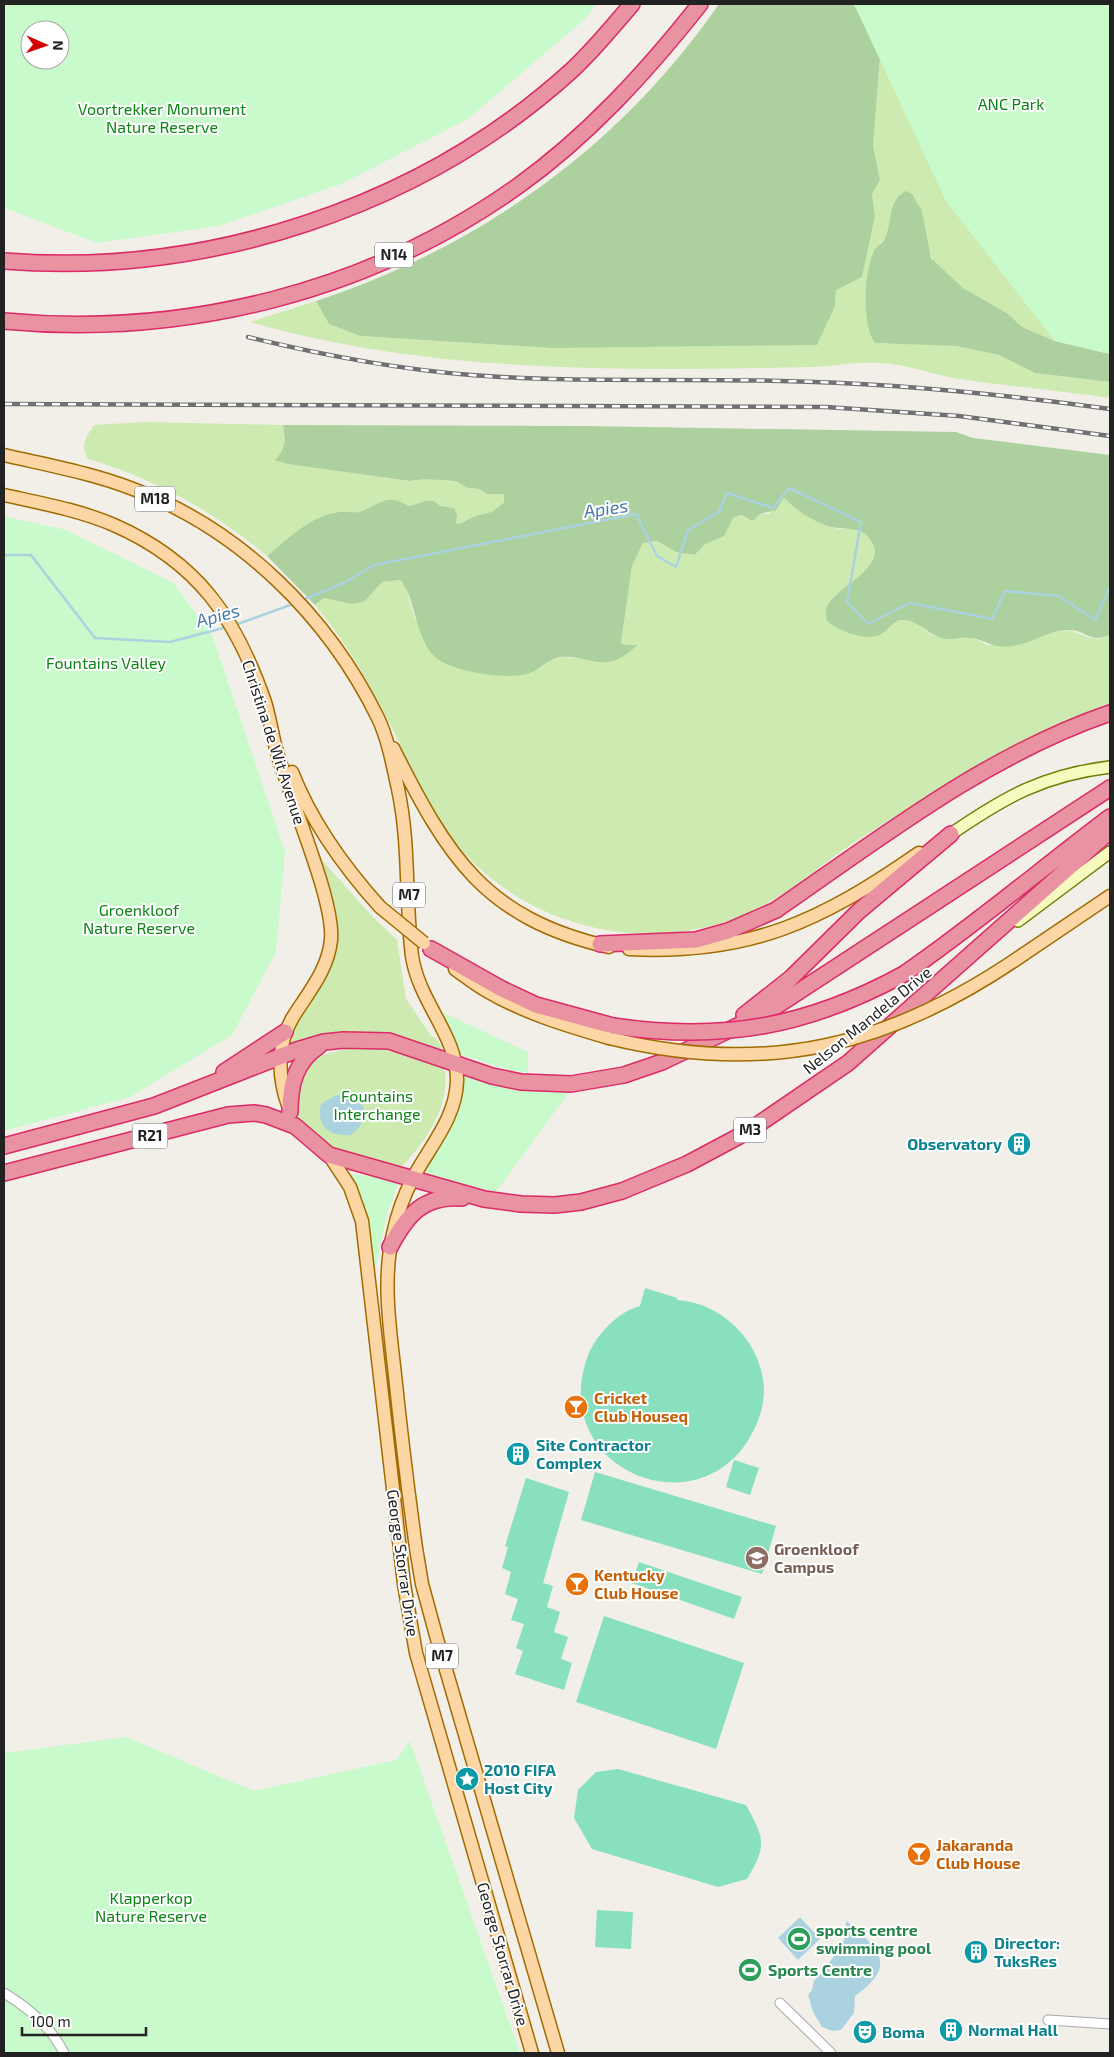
<svg xmlns="http://www.w3.org/2000/svg" width="1114" height="2057" font-family="'Exo 2',sans-serif">
  <rect width="100%" height="100%" fill="#f2efe9"/>
  <path fill="#cdebb0" d="M880,58L899,98L1019,294L1055,341L1022,327L1007,313L963,288L935,263L929,251L922,211L896,198L885,239L876,247L874,252L867,281V320L881,344L907,342L956,346L999,355L1035,373L1110,382V398C1060,391 1009,386 959,379C933,375 904,363 878,363C856,362 834,366 813,367C625,371 432,374 250,322L316,301L329,324L360,336L551,348L835,306L836,290L869,243L875,216L872,194L880,180L873,145Z
    M145,422L283,425C285,439 283,451 287,464L410,481C426,478 439,480 454,481C460,482 464,487 469,488C478,489 480,488 487,494H504L505,498C500,515 484,513 472,518C466,520 463,524 456,524L457,515C434,503 435,498 408,506C387,493 382,504 362,511C355,514 347,511 339,512C310,516 289,538 267,556C213,511 155,479 88,459C80,445 86,437 94,425Z
    M784,498C795,510 823,527 840,529C848,529 854,527 862,531C869,535 876,545 875,553C870,584 830,583 825,617L881,634L894,622L902,620L915,622L930,634L945,639L970,637L988,645L1069,630L1090,638L1099,639L1110,635V705C1049,729 988,759 931,794C904,811 876,828 849,846C818,867 790,893 756,909C660,957 538,933 465,854C431,817 413,770 391,726C370,683 346,642 315,605L324,598L351,604L364,602L382,582L400,580L405,586L415,619L541,668L552,659L562,657L611,662L638,645H625L621,643L632,566L643,543L657,541L676,552L695,555L704,545L724,536L734,517L742,515L749,520L760,514H769Z
    M321,859L372,916L397,940L406,999L432,1037H435L442,1047L440,1050C383,1028 341,1025 283,1047L336,949L316,862Z
    M358,1047C391,1049 413,1055 444,1067C452,1104 426,1142 401,1167C377,1164 327,1156 310,1136C304,1128 298,1119 293,1110C294,1101 293,1087 297,1079C308,1054 335,1051 358,1047Z"/>
  <path fill="#add19e" d="M719,4H854L880,58L873,145L880,180L872,194L875,216L862,277L836,290L835,306L817,345L551,348L360,336L329,324L316,301C480,247 620,147 719,4Z
    M906,191L912,194L922,211L931,258L963,288L1007,313L1022,327L1055,341L1110,354V382L1035,373L999,355L956,346L875,343C861,325 864,268 875,249C878,244 883,244 885,238C892,223 888,199 906,191Z
    M283,425L586,426L956,432L973,438L1110,455V635C1089,643 1089,632 1071,630C1051,629 1032,643 1013,646C994,649 987,641 972,638C964,636 955,640 946,639C929,637 919,619 901,620C893,621 890,628 883,633C868,643 839,631 827,621C817,594 865,583 874,557C876,551 875,548 872,543C864,523 842,532 825,525C809,519 796,510 784,498L776,510L760,514L754,520H750L742,515L734,517L724,536L704,545L695,555L676,552L657,541L643,543L632,566L621,643L625,645H638C630,651 623,658 613,661C600,666 576,655 560,657C548,659 541,669 530,673C509,681 450,672 434,656C415,637 415,595 400,580L382,582L364,602L351,604L324,598L315,605L267,556C289,538 310,516 339,512C347,511 355,514 362,511C382,503 387,493 409,506L426,501H434L440,506L454,508L457,515L456,524C463,524 466,520 471,518C488,511 489,517 504,502V494H487C480,488 478,489 469,488C464,487 460,482 454,481C439,480 426,478 410,481L287,464L275,460C287,448 285,440 283,425Z"/>
  <path fill="#c8facc" fill-rule="evenodd" d="M4,4H597L585,19L468,119L341,184L219,226L97,243L4,208ZM30,30H60V60H30Z
    M854,4H1110V354L1055,341L946,201Z
    M4,516L66,530L173,583L212,635L285,852L276,952L232,1035L130,1097L4,1131Z
    M435,1009L528,1052V1073L505,1069L457,1053Z
    M459,1072L570,1091L496,1192L418,1174L432,1153Z
    M347,1174L364,1175L399,1183C383,1216 382,1243 374,1278L367,1218L361,1196Z
    M126,1737L254,1791L396,1760L410,1741L520,2053H4V1753Z"/>
  <path fill="#88e0be" d="M645,1288L677,1298V1300C731,1303 778,1360 760,1415C717,1541 541,1473 589,1353C598,1333 618,1312 640,1306Z
    M734,1460L759,1468L750,1495L726,1487Z
    M595,1472L776,1526L762,1574L581,1520Z
    M526,1478L569,1492L543,1583L553,1586L547,1607L560,1612L554,1632L568,1637L561,1659L572,1663L564,1690L515,1674L523,1651L516,1648L524,1624L511,1620L518,1599L505,1594L511,1572L502,1568L508,1547L505,1546Z
    M639,1562L742,1597L734,1619L632,1583Z
    M604,1616L744,1663L716,1749L576,1702Z
    M618,1769L746,1805C765,1839 767,1846 747,1879L718,1887L592,1849L574,1818L578,1790L596,1772Z
    M597,1910L633,1912L631,1949L595,1947Z"/>
  <path fill="#aad3df" d="M336,1095L356,1098L364,1108L360,1127L351,1135C329,1137 316,1126 321,1104Z
    M800,1917L820,1939L798,1960L778,1938Z
    M847,1921C877,1948 900,1964 855,1996L854,2013L841,2030L833,2031L822,2027L813,2012L808,1995L812,1990L814,1981C816,1980 840,1949 843,1944C846,1937 843,1929 847,1921Z"/>
  <g fill="none" stroke-linecap="round" stroke-linejoin="round">
    <path stroke="#aad3df" stroke-width="2.5" d="M4,555H31L95,638L170,642L227,627
      M302,600L344,583L374,565L636,514L657,556L676,567L688,530L719,512L727,493L773,508L789,488L861,522L847,602L868,624L910,603L992,619L1005,591L1059,596L1095,620L1110,587
      M235,625L293,604"/>
    <g stroke="#a9a9a9" stroke-width="11">
      <path id="street" d="M4,1993C29,2008 51,2027 64,2053
        M780,2003L831,2053
        M1048,2020L1110,2024"/>
    </g>
    <g stroke="#707d05" stroke-width="14">
      <path id="secondary" d="M951,834C1005,797 1043,775 1110,767
        M1018,921L1110,852"/>
    </g>
    <g stroke="#a06b00" stroke-width="15">
      <path id="primary" d="M4,455C47,465 92,473 133,489C240,529 328,616 378,718C388,739 393,766 398,789C410,844 405,900 412,956C419,1003 458,1036 457,1081C456,1118 430,1146 413,1178C404,1195 397,1215 393,1234C382,1280 390,1329 395,1375C401,1433 408,1490 416,1548L422,1584L437,1639L558,2053
        M4,495C40,503 79,510 114,525C198,562 236,618 265,702C270,718 272,735 277,752C281,767 287,782 292,797C303,832 334,906 331,940C328,970 308,993 293,1017C276,1045 278,1079 289,1108
        M393,748C448,857 484,918 609,947
        M292,772C312,823 343,866 380,907
        M629,949C751,955 821,921 919,853
        M1024,954L1110,896
        M455,969C465,976 476,985 487,991C524,1013 568,1026 609,1038
        M329,1155L350,1187L362,1221L404,1584L416,1653L532,2053"/>
    </g>
    <g stroke="#dc2a67" stroke-width="18">
      <path id="highway" d="M4,261C206,277 420,208 571,71C593,51 613,26 632,4
        M4,321C185,338 369,292 518,186C588,136 647,71 700,4
        M600,944L696,940L728,931L776,910C882,837 987,755 1110,713
        M431,949L502,989L536,1005L613,1026
        M904,974C975,925 1041,869 1110,817
        M744,1015L791,978L859,911L951,834
        M224,1072L285,1032
        M290,1112C290,1085 295,1062 319,1046
        M4,1146L154,1106L297,1050L324,1042L344,1040L389,1041L492,1076L521,1082L571,1084L624,1075L662,1062L769,1011L1110,788
        M4,1173L228,1115L254,1113L266,1115L295,1126L329,1155L484,1199L521,1204L555,1205L581,1202L622,1191L687,1164L747,1132L848,1063L1110,831
        M390,1247C407,1215 423,1195 462,1198"/>
    </g>
    <use href="#street" stroke="#fff" stroke-width="9"/>
    <use href="#secondary" stroke="#f7fabf" stroke-width="11"/>
    <use href="#primary" stroke="#fcd6a4" stroke-width="12"/>
    <use href="#highway" stroke="#e892a2" stroke-width="15"/>
    <g stroke="#707070" stroke-width="4.5">
      <path id="rail" d="M248,337C322,355 396,369 471,375C574,383 677,378 780,381C891,383 1001,394 1110,409
        M4,404L826,407L959,416L1110,436"/>
    </g>
    <use href="#rail" stroke="#fff" stroke-width="2.5" stroke-dasharray="8" stroke-linecap="butt"/>
    <g stroke="#a06b00" stroke-width="15" stroke-linecap="butt">
      <path id="primary-bridge" d="M380,907L424,943
        M609,1038C768,1077 891,1046 1024,954"/>
    </g>
    <g stroke="#dc2a67" stroke-width="18" stroke-linecap="butt">
      <path id="highway-bridge" d="M613,1026C722,1042 807,1027 904,974"/>
    </g>
    <use href="#primary-bridge" stroke="#fcd6a4" stroke-width="12"/>
    <use href="#highway-bridge" stroke="#e892a2" stroke-width="15"/>
  </g>
  <defs>
    <g id="building-disc" transform="scale(1.25)"><circle r="9.5" fill="#0f9aa8" stroke="#fff"/><path d="M-4-6H4V6H1V3H-1V6H-4ZM-2.5-4.3h1.7v1.8h-1.7ZM.8-4.3h1.7v1.8H.8ZM-2.5-1h1.7V.8h-1.7ZM.8-1h1.7V.8H.8Z" fill="#fff"/></g>
    <g id="bar-disc" transform="scale(1.25)"><circle r="9.5" fill="#e8710a" stroke="#fff"/><path d="M-6-5H6L.8 .8V4.5H3.5V6h-7V4.5H-.8V.8Z" fill="#fff"/></g>
    <g id="university-disc" transform="scale(1.25)"><circle r="9.5" fill="#8d6e63" stroke="#fff"/><path d="M0-5L7-2L0 1L-7-2ZM-4 1L0 2.5L4 1V4Q0 6-4 4Z" fill="#fff"/></g>
    <g id="sight-disc" transform="scale(1.25)"><circle r="9.5" fill="#0f9aa8" stroke="#fff"/><path d="M0-6L1.8-2.2L6-1.7L2.9 1.2L3.7 5.4L0 3.3L-3.7 5.4L-2.9 1.2L-6-1.7L-1.8-2.2Z" fill="#fff"/></g>
    <g id="stadium-disc" transform="scale(1.25)"><circle r="9.5" fill="#2e9e5b" stroke="#fff"/><path d="M0-5a6.5 5 0 1 0 0 10a6.5 5 0 1 0 0-10ZM-3.5-1.8h7v3.6h-7Z" fill="#fff"/></g>
    <g id="theatre-disc" transform="scale(1.25)"><circle r="9.5" fill="#0f9aa8" stroke="#fff"/><path d="M-5-5.5Q0-4 5-5.5V0Q5 5 0 6Q-5 5-5 0ZM-3.3-2.5H-1v1.5H-3.3ZM1-2.5H3.3v1.5H1ZM-2.8 1Q0 5.5 2.8 1Z" fill="#fff"/></g>
  </defs>
  <g fill-rule="evenodd">
    <use href="#building-disc" x="1019" y="1144"/>
    <use href="#bar-disc" x="576" y="1407"/>
    <use href="#building-disc" x="518" y="1454"/>
    <use href="#university-disc" x="757" y="1558"/>
    <use href="#bar-disc" x="577" y="1584"/>
    <use href="#sight-disc" x="467" y="1779"/>
    <use href="#bar-disc" x="919" y="1854"/>
    <use href="#stadium-disc" x="799" y="1939"/>
    <use href="#building-disc" x="976" y="1952"/>
    <use href="#stadium-disc" x="750" y="1970"/>
    <use href="#building-disc" x="951" y="2030"/>
    <use href="#theatre-disc" x="865" y="2032"/>
  </g>
  <g text-anchor="middle" stroke-width="4" stroke-linejoin="round" paint-order="stroke">
    <g fill="#fff" stroke="#646464" stroke-width="1">
      <rect x="375" y="242.5" width="38" height="25" rx="4"/>
      <rect x="135" y="486.5" width="40" height="25" rx="4"/>
      <rect x="393" y="882.5" width="32" height="25" rx="4"/>
      <rect x="734" y="1117.5" width="32" height="25" rx="4"/>
      <rect x="132.5" y="1123.5" width="35" height="25" rx="4"/>
      <rect x="426" y="1643.5" width="32" height="25" rx="4"/>
    </g>
    <g font-size="15" font-weight="bold" fill="#222">
      <text x="394" y="260">N14</text>
      <text x="155" y="504">M18</text>
      <text x="409" y="900">M7</text>
      <text x="750" y="1135">M3</text>
      <text x="150" y="1141">R21</text>
      <text x="442" y="1661">M7</text>
    </g>
    <g font-size="16" fill="#0c8416" stroke="#fff">
      <text x="1011" y="110">ANC Park</text>
      <text x="162" y="115">Voortrekker Monument<tspan x="162" dy="18">Nature Reserve</tspan></text>
      <text x="106" y="669">Fountains Valley</text>
      <text x="139" y="916">Groenkloof<tspan x="139" dy="18">Nature Reserve</tspan></text>
      <text x="377" y="1102">Fountains<tspan x="377" dy="18">Interchange</tspan></text>
      <text x="151" y="1904">Klapperkop<tspan x="151" dy="18">Nature Reserve</tspan></text>
    </g>
    <g font-size="16" fill="#222" stroke="#fff">
      <text transform="translate(274 742) rotate(72)" y="6">Christina de Wit Avenue</text>
      <text transform="translate(867 1020) rotate(-39)" y="6">Nelson Mandela Drive</text>
      <text transform="translate(403 1563) rotate(82)" y="6">George Storrar Drive</text>
      <text transform="translate(503 1954) rotate(74)" y="6">George Storrar Drive</text>
    </g>
    <g font-size="16" font-weight="bold" fill="#0d838f" stroke="#fff" text-anchor="start">
      <text x="1002" y="1150" text-anchor="end">Observatory</text>
      <text x="536" y="1451">Site Contractor<tspan x="536" dy="18">Complex</tspan></text>
      <text x="484" y="1776">2010 FIFA<tspan x="484" dy="18">Host City</tspan></text>
      <text x="994" y="1949">Director:<tspan x="994" dy="18">TuksRes</tspan></text>
      <text x="968" y="2036">Normal Hall</text>
      <text x="882" y="2038">Boma</text>
    </g>
    <g font-size="16" font-weight="bold" fill="#c56008" stroke="#fff" text-anchor="start">
      <text x="594" y="1404">Cricket<tspan x="594" dy="18">Club Houseq</tspan></text>
      <text x="594" y="1581">Kentucky<tspan x="594" dy="18">Club House</tspan></text>
      <text x="936" y="1851">Jakaranda<tspan x="936" dy="18">Club House</tspan></text>
    </g>
    <g font-size="16" font-weight="bold" fill="#785e54" stroke="#fff" text-anchor="start">
      <text x="774" y="1555">Groenkloof<tspan x="774" dy="18">Campus</tspan></text>
    </g>
    <g font-size="16" font-weight="bold" fill="#27864d" stroke="#fff" text-anchor="start">
      <text x="816" y="1936">sports centre<tspan x="816" dy="18">swimming pool</tspan></text>
      <text x="768" y="1976">Sports Centre</text>
    </g>
    <g font-size="18" font-style="italic" fill="#4a7aab" stroke="#fff">
      <text transform="translate(606 509) rotate(-8)" y="6">Apies</text>
      <text transform="translate(218 616) rotate(-15)" y="6">Apies</text>
    </g>
  </g>
  <rect width="1114" height="2057" fill="none" stroke="#222222" stroke-width="10"/>
  <g transform="translate(45 45) rotate(92)"><circle r="24" fill="#ffffff" stroke="#a7a7a7"/>
  <path d="M0-4L9 19L0 12L-9 19Z" fill="#d40000"/>
  <text y="-8" font-size="14" font-weight="bold" text-anchor="middle" fill="#222222">N</text>
  </g>
  <path d="M22 2027v8h124v-8" fill="none" stroke="#222222" stroke-width="2.5"/>
  <text x="30" y="2027" font-size="15" fill="#222222" stroke="#ffffff" stroke-width="4" paint-order="stroke">100 m</text>
</svg>
